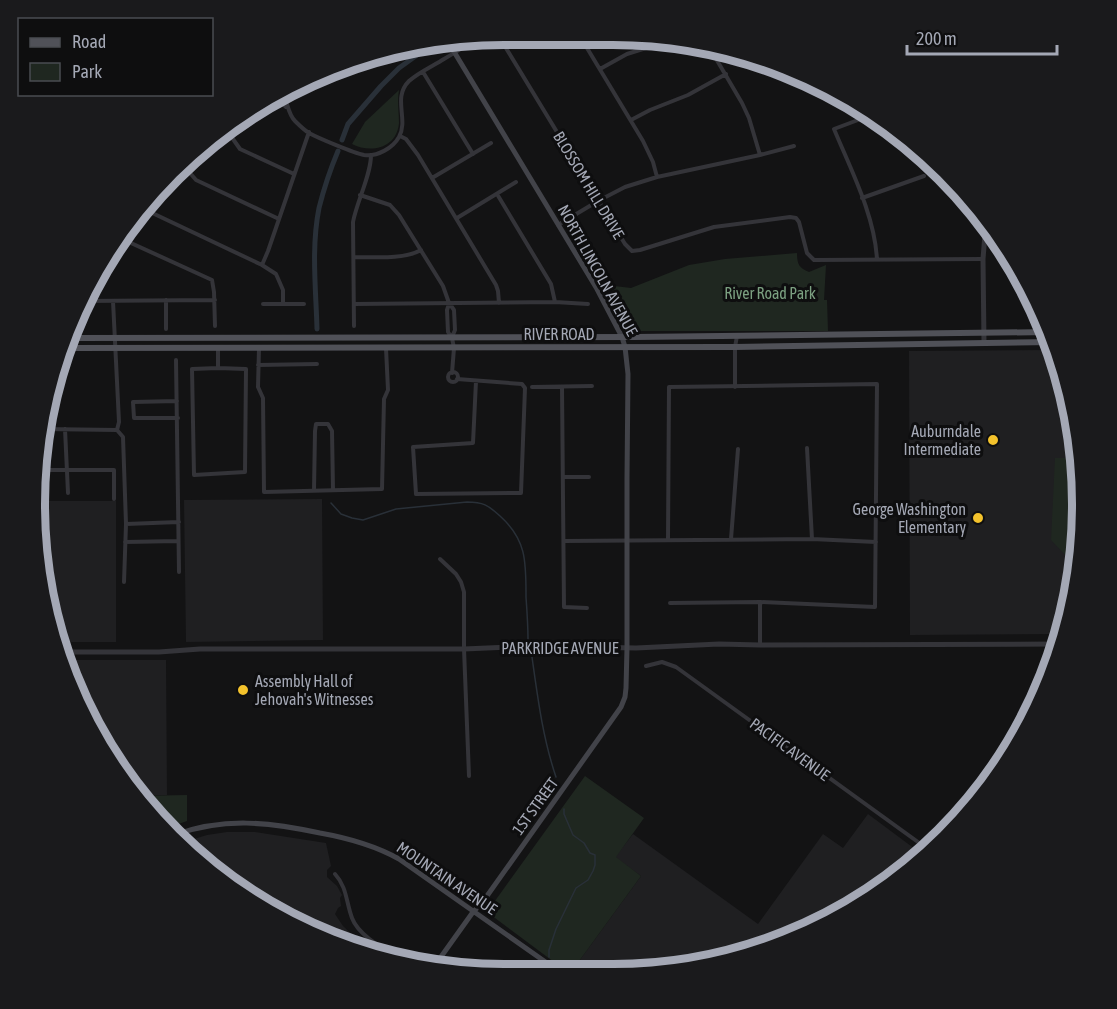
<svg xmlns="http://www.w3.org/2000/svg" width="1117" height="1009" font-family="'Asap Condensed',sans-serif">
  <rect width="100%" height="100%" fill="#131314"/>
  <path fill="#1f1f21" d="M1054,350L1073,412L1082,504L1074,596L1062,634L910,635L909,351Z
    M322,499L323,640L186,642L184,500Z
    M35,501H116V642H58L44,597Z
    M63,660H166L167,795L136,796L131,790L70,685Z
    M868,814L923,855L874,895L793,939L705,965L574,968L641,876L615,857L633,834L758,924L823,834L843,848Z
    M227,832H255L326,843L331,866L327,870V877L337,886L342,895L340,898L341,906L338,908L335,914L343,926L372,954L354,950L270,912L195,858L181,843L207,835Z"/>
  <path fill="#1f2720" d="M399,90C397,101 399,112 399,123C397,148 371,154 352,144L365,122Z
    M933,162L945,172L951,180L942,177H932L929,169Z
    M797,253C797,264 799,268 809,272L826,265L824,300H827L828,331H640L632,328L628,323L606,285L631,288L689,265L725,259Z
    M1055,458H1078L1082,504L1077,560H1070L1051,540Z
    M585,776L644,818L616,857L641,876L574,968H562L487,912Z
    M187,795V821L167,828L136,796Z"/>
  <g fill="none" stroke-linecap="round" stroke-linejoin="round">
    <path stroke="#293038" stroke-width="1.5" d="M331,503L341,514L352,518L363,520L396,509L467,502C483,502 488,505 500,516C527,540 526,563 526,597C527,611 528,625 528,639
      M531,650C537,692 542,736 556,777
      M549,957V950L556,929L576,888L588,880L593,871L595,865V855L590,853L584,843L573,835L564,814V809"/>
    <path stroke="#293038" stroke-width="5" d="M342,140L348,124L381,86L399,68L424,50L431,42
      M317,329C316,290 311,248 319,208C324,188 330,170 338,151
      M541,969V968"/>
    <path stroke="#343439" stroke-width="4" d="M498,35L625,244L632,251L640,250L714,227L790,217L796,218L799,222L807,253L814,260L983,259
      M581,38L643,141L653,162L657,177
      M708,45L742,103L749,118L760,155
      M600,69L627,54L665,42
      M423,72L473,154
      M282,92C288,101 287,113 295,121C299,125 304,130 309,133C318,138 354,153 364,155C377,157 393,148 399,137C409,119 392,98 409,81C419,72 433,66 444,59C456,52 468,45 479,37
      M277,95L280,101L286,107
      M874,114L834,129C851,170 875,216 877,260
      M631,120L650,110L688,95L726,74
      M228,132L240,149L294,174
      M400,136L406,139L418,155L496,285L498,291L499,303
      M202,148L330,72
      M184,166L196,180L279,219
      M432,178L491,143
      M497,194L551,284L555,302
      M360,195L390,205L399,215L443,286L449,303L454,310L455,330L452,337
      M862,198L924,176
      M143,207L148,211L262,265L276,274L283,290V304
      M457,218L516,182
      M558,225L598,201L625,187L657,177L760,155L794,146
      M120,238L212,280L214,292L215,326
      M354,257C374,257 403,260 421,250
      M262,265L268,251L309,132
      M82,301L215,300
      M263,304H304
      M354,304L555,302L588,304
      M449,304L447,310L448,332L452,338L454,348L452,373
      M354,326L353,222C357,201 371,175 371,155
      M166,329V300
      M259,348L258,387L263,398L264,492L382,489L384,399L388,390L386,348
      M176,360L179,572
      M258,365L317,364
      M218,368L246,369L245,472L194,475L192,369Z
      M218,368V348
      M448 377a5 5 0 1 1 10 0a5 5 0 1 1-10 0Z
      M457,379L522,384L525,388L521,493L416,494L413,447L473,443L476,381
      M532,387L592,386
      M562,387L564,607L587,608
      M735,387V347L737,336
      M177,401L133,402L134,418H178
      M42,429L117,430L119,422L113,301
      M65,429L68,493
      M117,430L123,437L126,524L124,582
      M807,448L812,539
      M38,470H114V499
      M563,477H589
      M314,490L315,431L316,424H328L332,431L333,490
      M126,524L179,522
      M668,539L669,387L877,384L875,607L760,602L670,603
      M731,539L738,449
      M564,541L812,539L876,542
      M125,542L178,541
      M440,559L456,574L461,582L464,592V649L469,776
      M760,645V602
      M646,666L662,662L676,667L929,850
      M335,874C347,887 346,902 352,918C359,937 388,951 405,962"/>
    <path stroke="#343439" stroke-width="5" d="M984,343L983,259L985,234L987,224
      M60,652H159L200,649H464L536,646L636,648L719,644L760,645L1059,644"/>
    <path stroke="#424349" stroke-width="5" d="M174,835C225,817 268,822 320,833C348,838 374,845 399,859L554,968
      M433,968L473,912L482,903L621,707L625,697L626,688L627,648V478L628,374L625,347L622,337L597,289L447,40"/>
    <path stroke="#505158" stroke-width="6" d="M69,338L635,337L1049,332
      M65,348L735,347L1052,342"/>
  </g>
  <g fill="#f3c22c" stroke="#0e0e0f" stroke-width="2">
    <circle cx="993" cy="440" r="6"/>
    <circle cx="978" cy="518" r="6"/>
    <circle cx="243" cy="690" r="6"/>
  </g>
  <g text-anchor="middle" stroke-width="6" stroke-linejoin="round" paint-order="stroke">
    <g font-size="16" fill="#a4a8b5" stroke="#0e0e0f">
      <text transform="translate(589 185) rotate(59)" y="6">BLOSSOM HILL DRIVE</text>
      <text transform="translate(598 270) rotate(61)" y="6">NORTH LINCOLN AVENUE</text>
      <text x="559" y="340">RIVER ROAD</text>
      <text x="560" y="654">PARKRIDGE AVENUE</text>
      <text transform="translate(790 749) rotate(36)" y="6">PACIFIC AVENUE</text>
      <text transform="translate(535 806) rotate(-54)" y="6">1ST STREET</text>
      <text transform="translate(447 878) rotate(34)" y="6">MOUNTAIN AVENUE</text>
    </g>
    <g font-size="16" fill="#7ba081" stroke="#0e0e0f">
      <text x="770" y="299">River Road Park</text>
    </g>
    <g font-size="16" fill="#a4a8b5" stroke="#0e0e0f" text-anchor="end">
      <text x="981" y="437">Auburndale<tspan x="981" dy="18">Intermediate</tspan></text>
      <text x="966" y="515">George Washington<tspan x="966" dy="18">Elementary</tspan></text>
      <text x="255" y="687" text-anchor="start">Assembly Hall of<tspan x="255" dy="18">Jehovah's Witnesses</tspan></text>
    </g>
  </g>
  <path d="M0 0H1117V1009H0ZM504 45H613A459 459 0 0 1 1072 504V505A459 459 0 0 1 613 964H504A459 459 0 0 1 45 505V504A459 459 0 0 1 504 45Z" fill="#1a1a1c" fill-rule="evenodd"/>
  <path fill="none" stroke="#a4a8b5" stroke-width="8" d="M504 45H613A459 459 0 0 1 1072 504V505A459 459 0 0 1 613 964H504A459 459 0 0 1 45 505V504A459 459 0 0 1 504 45Z"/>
  <rect x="18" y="18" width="195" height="78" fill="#0e0e0f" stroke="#4a4c51" stroke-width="1.5"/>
  <rect x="30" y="38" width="30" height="9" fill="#505158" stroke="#4a4c51" stroke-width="1.5"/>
  <text x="72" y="48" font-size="18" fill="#a4a8b5">Road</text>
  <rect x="30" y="63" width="30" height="18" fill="#1f2720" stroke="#4a4c51" stroke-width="1.5"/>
  <text x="72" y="78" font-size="18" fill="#a4a8b5">Park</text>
  <path d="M907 45v9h150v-9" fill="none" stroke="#a4a8b5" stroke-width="3"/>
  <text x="916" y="45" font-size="18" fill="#a4a8b5" stroke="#0e0e0f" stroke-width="4.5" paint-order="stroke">200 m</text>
</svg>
